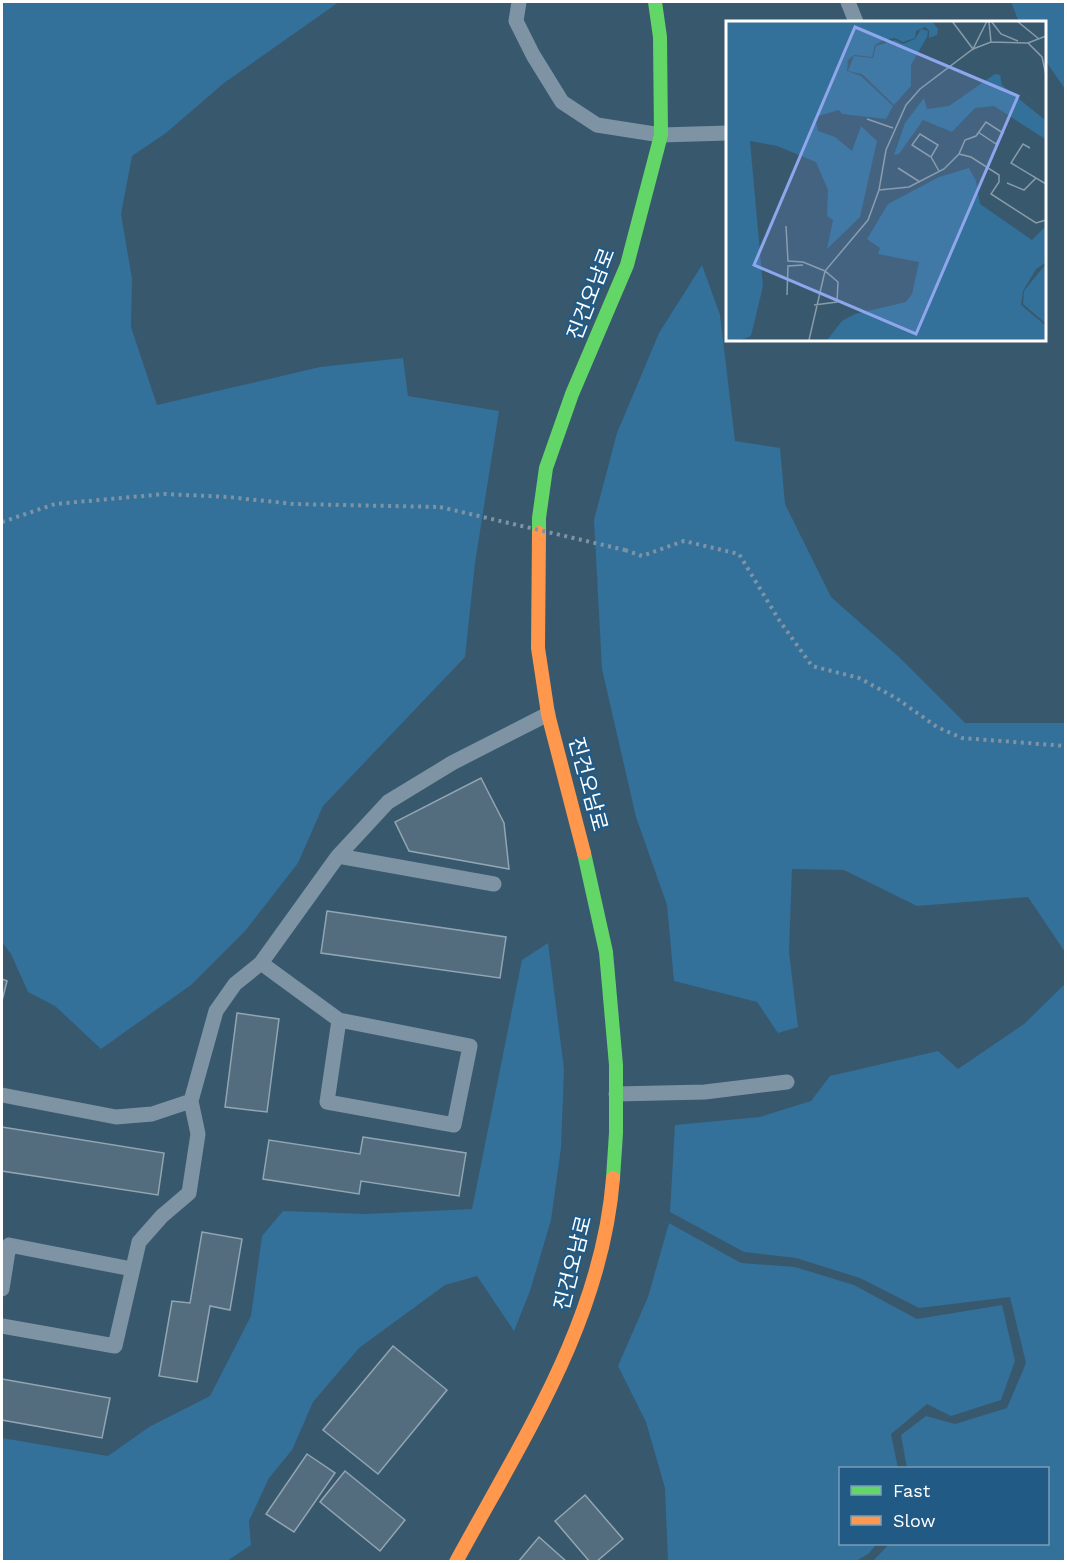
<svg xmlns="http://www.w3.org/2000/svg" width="1067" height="1563" font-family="'Work Sans','Noto Sans KR',sans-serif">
  <rect width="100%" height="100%" fill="#38586e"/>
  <path fill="#33709a" d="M2,2H339L224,83L166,133L132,156L121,214L132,279L131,327L157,405L320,367L403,358L408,396L499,411L475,563L465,657L323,806L298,863L245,931L191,985L101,1049L55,1006L28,992L11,954L2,942Z
    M1011,2H1065V89L1045,60L1044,22H1019Z
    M702,265L720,315L735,441L780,448L785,504L831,597L899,657L965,723H1065V952L1028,897L917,906L844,870L792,869L789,952L798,1027L778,1033L757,1002L674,981L667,905L636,817L602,669L594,520L617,433L659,333Z
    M548,943L564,1069L561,1148L551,1220L530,1291L514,1331L477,1276L445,1285L359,1348L313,1402L292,1450L269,1478L249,1521L251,1545L227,1561H2V1438L108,1456L149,1427L210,1396L251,1316L262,1236L283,1211L366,1214L472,1209L522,960Z
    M1065,984V1561H873L889,1544H1048V1468H907L901,1435L926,1416L955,1424L1007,1408L1026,1363L1010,1297L919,1308L860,1278L796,1258L744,1252L670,1212L675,1125L760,1117L811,1101L830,1076L938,1051L958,1069L1024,1024Z
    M669,1223L741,1263L795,1267L854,1285L917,1319L1002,1305L1015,1361L1001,1400L951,1416L927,1404L891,1434L898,1468H840V1544H877L868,1554L856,1561H668L665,1488L646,1422L618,1366L648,1297Z"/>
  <path fill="#546d7e" stroke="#92a5b2" stroke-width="1.5" d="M481,778L504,823L509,869L409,851L395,822Z
    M327,911L506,937L500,978L321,953Z
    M2,979L7,981L2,1001Z
    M237,1013L279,1019L267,1112L225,1107Z
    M2,1127L164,1153L158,1195L2,1171Z
    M363,1137L466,1153L459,1196L361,1181L359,1194L263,1179L269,1140L360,1154Z
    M202,1232L242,1239L230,1310L210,1306L197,1382L159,1376L172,1301L190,1303Z
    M393,1346L447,1390L378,1474L323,1430Z
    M2,1379L110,1398L102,1438L2,1420Z
    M307,1454L335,1473L294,1532L266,1514Z
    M345,1471L405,1520L380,1551L320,1502Z
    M585,1495L623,1539L596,1562H590L555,1521Z
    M539,1537L567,1562H518Z"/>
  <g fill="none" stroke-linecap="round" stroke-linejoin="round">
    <path stroke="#7e94a4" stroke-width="4" stroke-dasharray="3 4.5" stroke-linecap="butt" d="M2,522L55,504L165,494L228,497L294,504L440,507
      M625,550L642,556L684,541L739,554L779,620L812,666L859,678L896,698L937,727L962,738L1066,746"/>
    <path stroke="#7e94a4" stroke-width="15" d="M519,2L516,21L533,55L562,102L597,125L661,135L728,133
      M848,2L856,22
      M338,856L494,884
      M261,963L339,1020L470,1046L454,1125L327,1102L339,1020
      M616,1094L705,1092L787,1082
      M2,1095L116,1117L152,1114L191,1101
      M2,1289L9,1245L132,1269
      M2,1326L115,1346L139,1242L162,1216L189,1193L198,1134L191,1101L216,1011L235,984L261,963L338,856L388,802L452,763L548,714"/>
    <path stroke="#63d668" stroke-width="14" d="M539,533V518L546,468L572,394L627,265L661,135L660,37L655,2
      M584,853L606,952L616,1065V1133L613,1178"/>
    <path stroke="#ff974d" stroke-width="14" d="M539,533L538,648L548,714L584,853
      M456,1562C522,1440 602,1320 613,1178"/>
    <path stroke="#7e94a4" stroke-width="4" stroke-dasharray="3 4.5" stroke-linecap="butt" d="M440,507L625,550"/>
  </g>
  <g text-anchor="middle" stroke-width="4.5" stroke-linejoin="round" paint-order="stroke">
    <g font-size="21" fill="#fff" stroke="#215b85">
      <text transform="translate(591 294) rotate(-69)" y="7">진건오남로</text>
      <text transform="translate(588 784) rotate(75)" y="7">진건오남로</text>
      <text transform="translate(573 1263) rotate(-76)" y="7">진건오남로</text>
    </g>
  </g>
  <g transform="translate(726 21)">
    <rect width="320" height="320" fill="#38586e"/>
    <path d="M0,0H206L212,8L211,14L203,17V9L199,6L190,10L189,17L177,21L169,17L158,19L149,24L146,36L128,34L122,39L121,50L135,55L167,85L160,98L116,93L113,89L89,96L92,110L109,116L126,130L135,105L151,120L134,196L101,228L107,199L101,195L102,169L90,141L51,125L24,120L37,265L25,315L15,319H0ZM195,8L202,10L201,16L185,44V65L168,84L136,53L122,50L128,35L147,37L150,25L169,19L177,23L189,18ZM269,53L274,54L276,64L319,99V118L268,85L249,87L226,111L197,99L173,133L168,134L179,102L198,77L201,88L223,85ZM243,147L250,160L254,183L306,219L319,206V242L310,248L297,270L295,284L319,304V319H101L116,300L129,293L180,281L186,273L193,241L152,233L154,227L141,218L162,183L213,156ZM319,244V302L297,283L298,270Z" fill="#33709a"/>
    <path fill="none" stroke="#889ba8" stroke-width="1.5" d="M226,0L247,28L261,0M265,0L275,13L292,20M291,0L313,18M263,1L265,21M302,22L316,36L320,54M141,98L167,107M304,127L297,123L285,142L320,163M233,133L245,136L273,154V161L265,173L310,202L320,199M205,136L212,124L194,113L186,124L205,136L213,150M172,147L194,161M281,162L298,169L310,157M153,169L183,166L218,148L233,133L239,119L250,115L260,101L277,112L270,123L252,111M60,205L62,240L77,241L99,250L112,261L111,281L88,284M61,274L62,245L77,244M83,319L99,250L142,199L153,169L160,129L180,84L194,68L247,28L265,21L302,22L320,15"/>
    <path fill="#8ea6ec" fill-opacity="0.15" stroke="#8ea6ec" stroke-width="3" d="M129,6L292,75L190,313L28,244Z"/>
    <rect width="320" height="320" fill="none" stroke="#fff" stroke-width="3"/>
  </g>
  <rect width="1067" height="1563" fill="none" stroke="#ffffff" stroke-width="6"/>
  <rect x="839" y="1467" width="210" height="78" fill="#215b85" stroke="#7a9db6" stroke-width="1.5"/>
  <rect x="851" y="1486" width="30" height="9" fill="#63d668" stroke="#7a9db6" stroke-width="1.5"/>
  <text x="893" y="1497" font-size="18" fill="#ffffff">Fast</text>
  <rect x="851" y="1516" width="30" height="9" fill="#ff974d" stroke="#7a9db6" stroke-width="1.5"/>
  <text x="893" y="1527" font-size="18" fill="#ffffff">Slow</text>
</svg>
